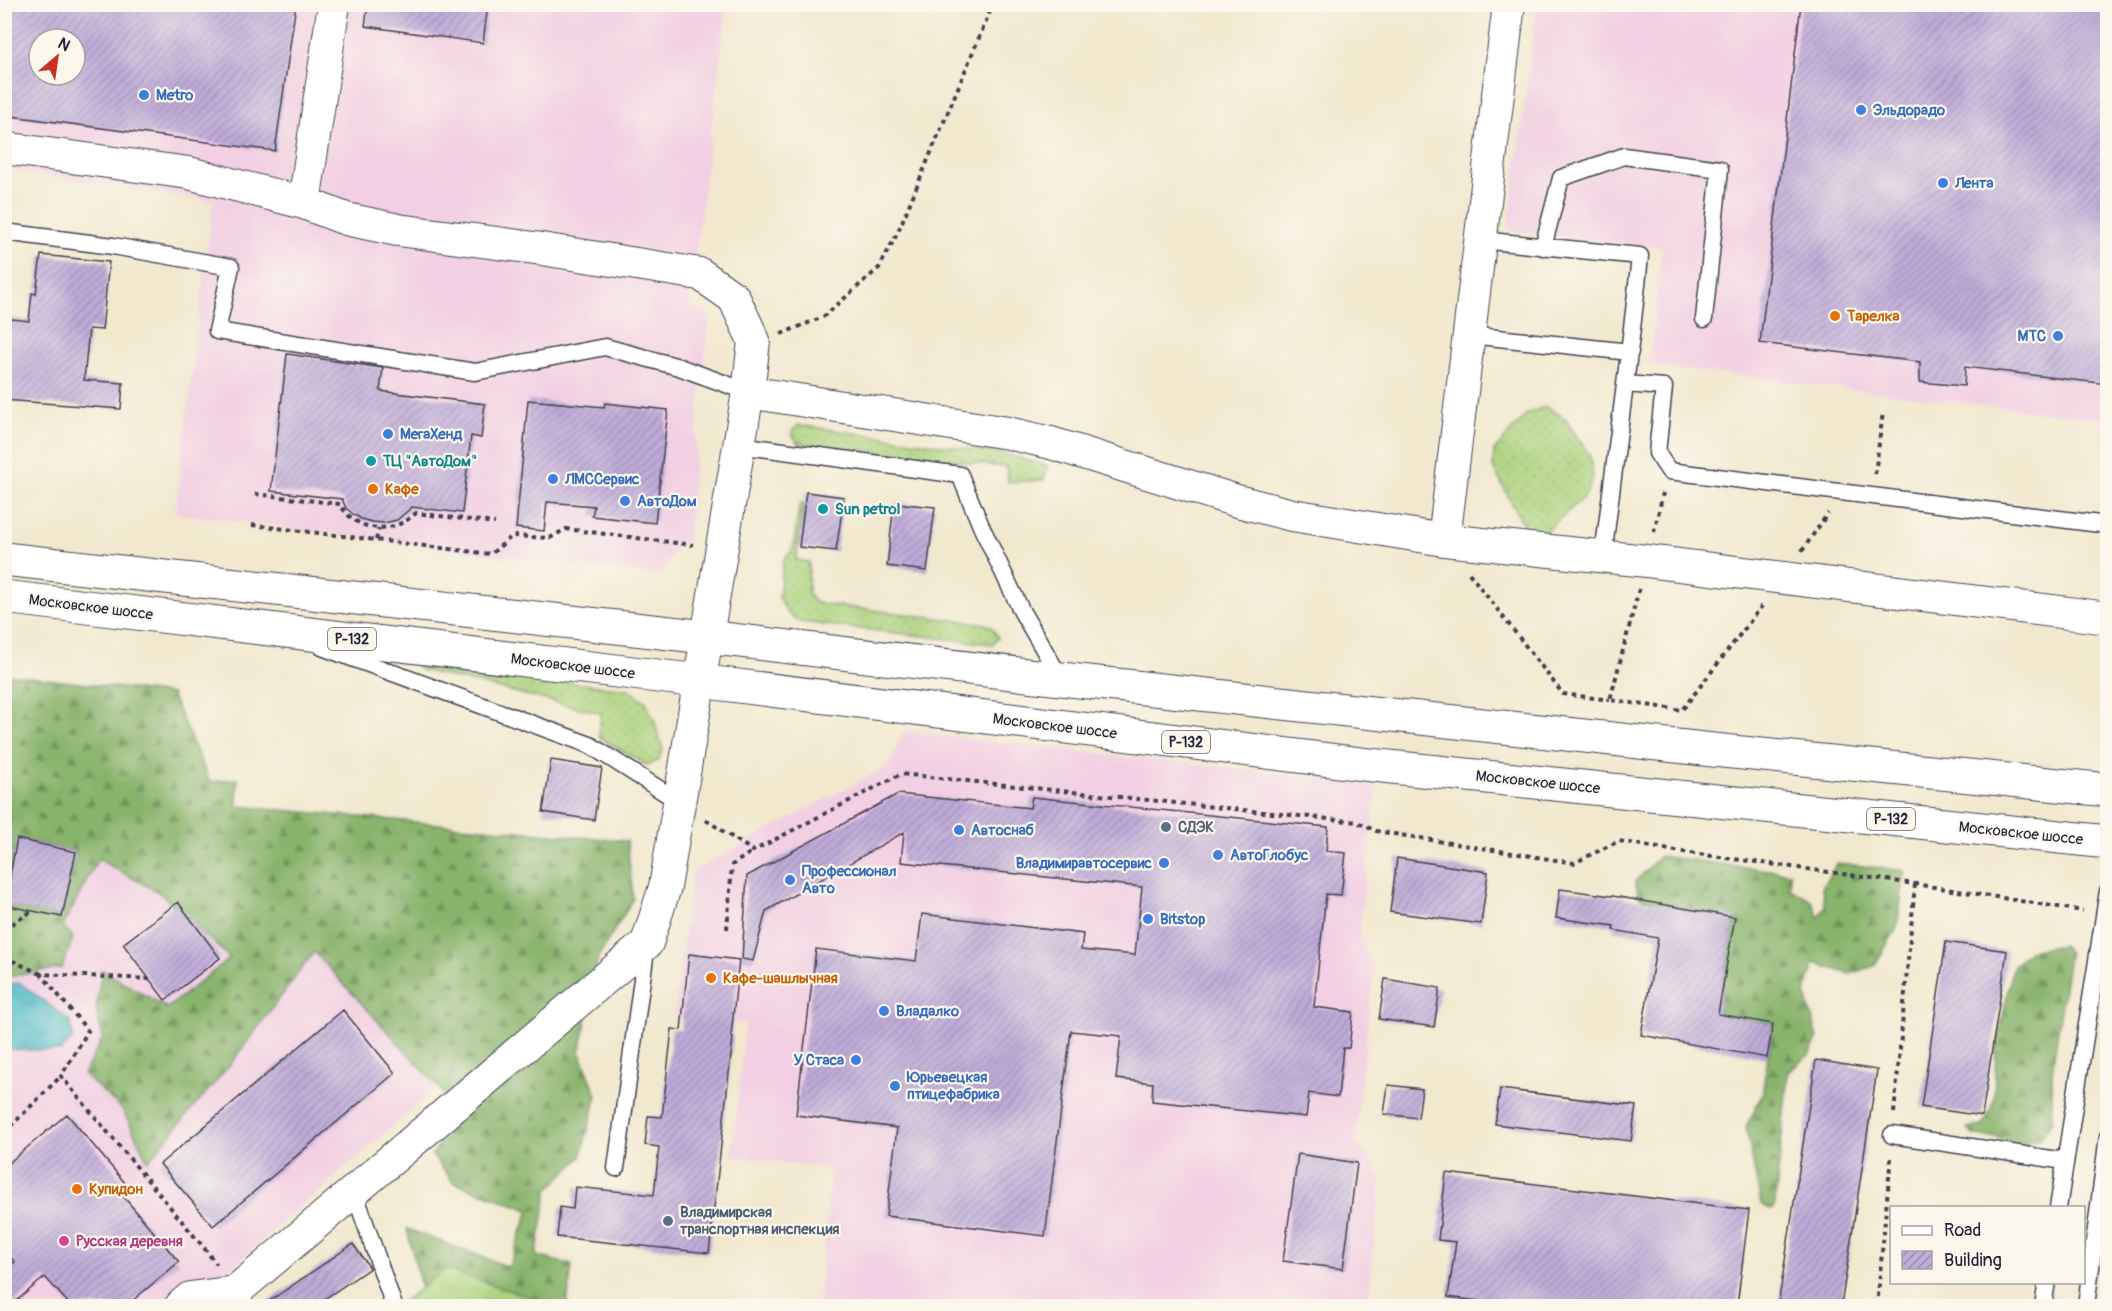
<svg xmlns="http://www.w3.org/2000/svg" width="2112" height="1311" font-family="Pangolin,sans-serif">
  <defs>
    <pattern id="grass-dots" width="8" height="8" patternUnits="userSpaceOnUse" patternTransform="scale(1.5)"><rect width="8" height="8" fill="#abd27d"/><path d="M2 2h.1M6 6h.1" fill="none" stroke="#93b46d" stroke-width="1.8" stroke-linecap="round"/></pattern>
    <pattern id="forest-firs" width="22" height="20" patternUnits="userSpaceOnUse" patternTransform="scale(1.5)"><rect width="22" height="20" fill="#88b46c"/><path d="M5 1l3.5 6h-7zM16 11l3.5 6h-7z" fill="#6f925a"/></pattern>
    <pattern id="park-crowns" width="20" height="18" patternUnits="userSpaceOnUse" patternTransform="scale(1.5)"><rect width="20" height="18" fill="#abd27d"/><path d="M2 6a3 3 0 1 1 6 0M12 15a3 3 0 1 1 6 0" fill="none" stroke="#93b46d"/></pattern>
    <pattern id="water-ripples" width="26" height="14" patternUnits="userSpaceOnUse" patternTransform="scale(1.5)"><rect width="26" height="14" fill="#4cb9c7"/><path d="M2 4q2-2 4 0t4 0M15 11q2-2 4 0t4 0" fill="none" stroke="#3f96a3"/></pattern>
    <pattern id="building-hatch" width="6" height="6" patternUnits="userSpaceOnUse" patternTransform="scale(1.5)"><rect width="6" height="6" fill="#c0acd9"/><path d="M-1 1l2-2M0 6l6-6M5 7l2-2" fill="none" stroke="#9c8cb1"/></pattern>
  </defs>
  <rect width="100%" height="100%" fill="#fbf7ec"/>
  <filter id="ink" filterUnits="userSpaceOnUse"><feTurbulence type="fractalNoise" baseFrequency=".0167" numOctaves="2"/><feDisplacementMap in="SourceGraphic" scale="12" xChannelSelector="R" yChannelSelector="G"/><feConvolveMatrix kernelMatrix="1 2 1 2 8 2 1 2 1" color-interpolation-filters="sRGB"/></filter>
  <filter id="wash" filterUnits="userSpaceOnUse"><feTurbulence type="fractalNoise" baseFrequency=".008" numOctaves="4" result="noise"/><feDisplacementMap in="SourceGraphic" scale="24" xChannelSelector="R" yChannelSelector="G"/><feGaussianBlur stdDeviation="1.35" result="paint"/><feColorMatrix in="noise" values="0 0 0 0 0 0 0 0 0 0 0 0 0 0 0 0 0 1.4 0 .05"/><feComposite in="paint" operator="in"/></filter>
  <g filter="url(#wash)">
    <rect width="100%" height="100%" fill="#f1e8cd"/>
    <path fill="#f2cfe2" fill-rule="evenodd" d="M4,5H727L689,305L710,314L698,420L688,541L677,548L659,575L507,557L175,513L213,201L5,169ZM39,39H75V75H39Z
      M1537,5H2107V420L1649,365L1662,247L1508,231Z
      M904,731L1377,785L1359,934L1374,968L1355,1140L1381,1176L1368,1305L1373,1306H818L831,1169L732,1156L745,1024L674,1016L692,872L887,766Z
      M4,827L95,840L177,888L235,955L230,1065L314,952L438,1086L230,1269L257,1306H5Z"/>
    <path fill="url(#grass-dots)" stroke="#667a5c" stroke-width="1.5" d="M1545,407L1564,417L1590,456L1593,478L1585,496L1546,531L1525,528L1493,467L1494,451L1528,413Z
      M798,425L1005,454L1048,466L1044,480L1008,482L1007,467L798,443L791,433Z
      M800,503H804L796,560L809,562L808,594L815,603L985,624L993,628L998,638L993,644L800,622L788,614L779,597L783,561L793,549Z
      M417,666L628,689L646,702L654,720L663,749L658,761L646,765L599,737L601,713L421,670Z"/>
    <path fill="url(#forest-firs)" stroke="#556b54" stroke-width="1.5" d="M5,674L171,694L210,782L238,779L237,806L627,841L633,899L598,957L580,1053L597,1095L581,1157L548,1189L536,1256L572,1265L567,1306H397L421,1288L407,1229L509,1267L529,1210L453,1182L432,1155L459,1116L438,1086L314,952L229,1066L148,1161L122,1109L83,1074L103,1038L96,1009L102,970L167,1008L230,958L160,893L98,859L63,926L73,938L62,968L5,977V905L62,917L76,852L17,839L5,898Z
      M1660,856L1790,873V889L1812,901L1818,918L1825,906L1822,888L1837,863L1905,871L1897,928L1874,966L1850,974L1814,963L1805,993L1818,1038L1809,1055L1788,1072L1775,1204L1772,1210L1761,1204L1746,1127L1762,1095L1773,1024L1718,1014L1735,918L1640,898L1635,882Z
      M2062,945L2069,954L2052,1072V1121L2040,1139L2013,1146L1997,1137L1974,1136L1967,1128L1983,1126L1994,1101L1996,1050L2013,967L2029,951Z"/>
    <path fill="url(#park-crowns)" stroke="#667a5c" stroke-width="1.5" d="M446,1269L555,1306H397Z"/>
    <path fill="url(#water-ripples)" stroke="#376e81" stroke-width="1.5" d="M20,983L71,1022L73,1038L61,1051L5,1049V984Z"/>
    <g id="blocks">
      <path fill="url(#building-hatch)" fill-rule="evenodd" d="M4,4H296L275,151L4,115ZM39,39H75V75H39Z
        M368,4H488L483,43L365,26Z
        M1801,4H2108V384L1965,367L1964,386L1920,382V362L1760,343Z
        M41,255L109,262L102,330L89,329L84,380L123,383L121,409L4,400V318L29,321L32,293L36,294Z
        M287,354L383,368L380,391L485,404L481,438L471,436L462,513L412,507L397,520L384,523L372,522L361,519L353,514L346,508L342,499L271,491Z
        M528,400L604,407L605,403L668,410L655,523L592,516L594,506L547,502L544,531L516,528Z
        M806,492L844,497L836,551L799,547Z
        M894,503L935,507L927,571L887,566Z
        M551,760L602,768L594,820L543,812Z
        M898,794L1030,808L1032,797L1328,827L1326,851L1346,853L1341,895L1326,894L1314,1007L1353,1012L1349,1048H1343L1338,1097L1309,1093L1306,1117L1152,1101L1153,1083L1116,1079L1121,1036L1071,1031L1045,1236L886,1216L897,1128L796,1115L816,949L916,961L922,914L1083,934L1081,950L1135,955L1142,887L901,862L904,832L766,911L753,961L742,959L747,876Z
        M17,839L76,852L62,917L4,905Z
        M1397,858L1488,872L1481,924L1390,912Z
        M1560,889L1619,897L1735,917L1718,1014L1773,1024L1767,1058L1641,1035L1658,938L1613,930L1614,926L1556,918Z
        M178,902L220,958L165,1000L123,944Z
        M1946,942L2007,951L1982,1116L1921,1107Z
        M689,954L739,960L731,1036L733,1037L709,1253L557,1237L560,1207L573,1209L575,1187L654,1195L659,1147L645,1145L648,1116L662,1117L672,1029L681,1030Z
        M1385,979L1440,988L1434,1027L1379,1019Z
        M343,1010L395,1073L213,1226L160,1164Z
        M1816,1060L1877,1070L1841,1306H1778Z
        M1388,1085L1422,1089L1418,1118L1384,1114Z
        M1500,1089L1636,1106L1631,1141L1495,1124Z
        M67,1114L125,1183L117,1189L179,1262L126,1306H71L45,1277L10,1306H4V1271L15,1262L4,1250V1167Z
        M1298,1154L1357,1163L1343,1269L1283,1261Z
        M1446,1173L1749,1210L1737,1306H1517L1448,1297L1456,1242L1438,1240Z
        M353,1244L370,1268L314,1306H262Z"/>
    </g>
  </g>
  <g filter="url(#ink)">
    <use href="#blocks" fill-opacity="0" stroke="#414051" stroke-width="1.5"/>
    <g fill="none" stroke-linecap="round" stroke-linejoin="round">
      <g stroke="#414051" stroke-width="19">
        <path id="service" d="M4,232L113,246L231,267L217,331L475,372L605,347L679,367L748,392
          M1480,240L1640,256C1630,357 1615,456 1603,557
          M1543,247L1561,178L1624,156L1720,169L1704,319
          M1469,335L1630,352
          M1625,384L1664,387L1657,453L1669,471L2108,525
          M739,445L960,475L981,526L1022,612L1061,679
          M322,647L590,745L678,801
          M1892,1135L2065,1161
          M616,1168L647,943
          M354,1191L394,1306
          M2058,1208L2108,891
          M2043,1306L2047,1282
          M2086,1306L2108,1136"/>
      </g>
      <g stroke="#414051" stroke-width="34">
        <path id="minor" d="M4,148L189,173L304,203L346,219L398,230L535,248L700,274L734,298L754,341L748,392L665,887L647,943L235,1292L190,1298L181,1306
          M304,203L334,4
          M748,392L1008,433L1051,443L1237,501L1292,515L1444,540L1647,561L2108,618
          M1444,540L1509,4"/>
      </g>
      <g stroke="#414051" stroke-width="35">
        <path id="trunk" d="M4,559L706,637L1061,679L1713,750L2108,790
          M4,597L699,681L1362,764L2108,842"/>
      </g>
      <path stroke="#414051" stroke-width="4" stroke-dasharray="4.5 4.5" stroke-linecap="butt" d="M781,334L823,317L879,268L897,234L993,4
        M1875,474L1883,412
        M255,494L340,504C356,533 393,535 416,513L495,523
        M252,525L491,554L512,536L550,538L566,529L693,545
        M1654,532L1663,493
        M376,540L379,528
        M1802,551L1828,513
        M1469,573L1563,694L1610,700
        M1639,589L1610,700L1682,710L1762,606
        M706,820L753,851L901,774L1357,822L1376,831L1574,863L1619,841L1669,850L1915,884L2083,911
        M4,929L32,911
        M727,929L732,865L753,851
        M4,957L41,974
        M150,979L41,974L88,1031L61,1076L205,1249L216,1264
        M1894,1113L1915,884
        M4,1133L61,1076
        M1877,1306L1891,1156"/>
      <use href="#service" stroke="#fff" stroke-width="16"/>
      <use href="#minor" stroke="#fff" stroke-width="32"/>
      <use href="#trunk" stroke="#fff" stroke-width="33"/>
    </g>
  </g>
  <g fill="#3f7fe0" stroke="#fbf7ec" stroke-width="2">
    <circle cx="144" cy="95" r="6"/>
    <circle cx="1861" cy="110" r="6"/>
    <circle cx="1943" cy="183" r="6"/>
    <circle cx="2058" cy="336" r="6"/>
    <circle cx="388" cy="434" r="6"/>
    <circle cx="553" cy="479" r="6"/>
    <circle cx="625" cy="501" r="6"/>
    <circle cx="959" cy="830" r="6"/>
    <circle cx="1218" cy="855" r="6"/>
    <circle cx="1164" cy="863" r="6"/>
    <circle cx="790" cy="880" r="6"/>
    <circle cx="1148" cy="919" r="6"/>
    <circle cx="884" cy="1011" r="6"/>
    <circle cx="856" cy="1060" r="6"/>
    <circle cx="895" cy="1086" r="6"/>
  </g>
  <g fill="#e8710a" stroke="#fbf7ec" stroke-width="2">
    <circle cx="1835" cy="316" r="6"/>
    <circle cx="373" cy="489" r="6"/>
    <circle cx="711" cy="978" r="6"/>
    <circle cx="77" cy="1189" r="6"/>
  </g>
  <g fill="#0f9aa8" stroke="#fbf7ec" stroke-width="2">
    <circle cx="371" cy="461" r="6"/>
    <circle cx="823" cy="509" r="6"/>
  </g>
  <g fill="#5c6f8a" stroke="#fbf7ec" stroke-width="2">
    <circle cx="1166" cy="827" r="6"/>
    <circle cx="668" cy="1221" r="6"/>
  </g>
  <circle fill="#d1479c" stroke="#fbf7ec" stroke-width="2" cx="64" cy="1241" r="6"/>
  <g text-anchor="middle" stroke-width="4.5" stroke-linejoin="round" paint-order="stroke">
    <g fill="#fbf7ec" stroke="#636270" stroke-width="1.5">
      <rect x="328" y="628" width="48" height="22" rx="4.5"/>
      <rect x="1162" y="731" width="48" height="22" rx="4.5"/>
      <rect x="1867" y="808" width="48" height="22" rx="4.5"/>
    </g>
    <g font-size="14" font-weight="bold" fill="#22223b">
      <text x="352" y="644">Р-132</text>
      <text x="1186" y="747">Р-132</text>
      <text x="1891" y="824">Р-132</text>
    </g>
    <g font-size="15" font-weight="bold" fill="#366cbe" stroke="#fbf7ec" text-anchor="start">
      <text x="156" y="100">Metro</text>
      <text x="1873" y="115">Эльдорадо</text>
      <text x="1955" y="188">Лента</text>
      <text x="2046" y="341" text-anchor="end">МТС</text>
      <text x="400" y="439">МегаХенд</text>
      <text x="565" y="484">ЛМССервис</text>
      <text x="637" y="506">АвтоДом</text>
      <text x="971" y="835">Автоснаб</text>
      <text x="1230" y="860">АвтоГлобус</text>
      <text x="1152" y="868" text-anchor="end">Владимиравтосервис</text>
      <text x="802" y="876">Профессионал<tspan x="802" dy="17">Авто</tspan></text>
      <text x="1160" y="924">Bitstop</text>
      <text x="896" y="1016">Владалко</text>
      <text x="844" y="1065" text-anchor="end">У Стаса</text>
      <text x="907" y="1082">Юрьевецкая<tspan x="907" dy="17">птицефабрика</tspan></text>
    </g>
    <g font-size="15" font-weight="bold" fill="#c56008" stroke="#fbf7ec" text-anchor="start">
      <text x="1847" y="321">Тарелка</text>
      <text x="385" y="494">Кафе</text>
      <text x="723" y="983">Кафе-шашлычная</text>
      <text x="89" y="1194">Купидон</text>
    </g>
    <g font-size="15" font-weight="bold" fill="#0d838f" stroke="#fbf7ec" text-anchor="start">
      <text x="383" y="466">ТЦ "АвтоДом"</text>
      <text x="835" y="514">Sun petrol</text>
    </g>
    <g font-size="15" fill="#22223b" stroke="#fbf7ec">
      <text transform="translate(91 607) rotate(7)" y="5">Московское шоссе</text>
      <text transform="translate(573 666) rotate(7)" y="5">Московское шоссе</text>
      <text transform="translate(1055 726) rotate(7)" y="5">Московское шоссе</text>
      <text transform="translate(1538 782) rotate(6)" y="5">Московское шоссе</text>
      <text transform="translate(2021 833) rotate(6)" y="5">Московское шоссе</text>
    </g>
    <g font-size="15" font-weight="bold" fill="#4e5e75" stroke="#fbf7ec" text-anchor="start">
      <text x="1178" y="832">СДЭК</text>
      <text x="680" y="1217">Владимирская<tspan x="680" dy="17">транспортная инспекция</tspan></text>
    </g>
    <g font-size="15" font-weight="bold" fill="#b23c85" stroke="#fbf7ec" text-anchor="start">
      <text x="76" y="1246">Русская деревня</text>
    </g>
  </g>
  <rect width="2112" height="1311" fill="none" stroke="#fbf7ec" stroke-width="24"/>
  <rect x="1890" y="1206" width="195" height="78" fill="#fbf7ec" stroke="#a4a2a5" stroke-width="1.5"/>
  <rect x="1902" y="1226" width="30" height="9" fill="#ffffff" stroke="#a4a2a5" stroke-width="1.5"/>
  <text x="1944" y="1236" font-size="18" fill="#22223b">Road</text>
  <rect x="1902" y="1251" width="30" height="18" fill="url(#building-hatch)" stroke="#a4a2a5" stroke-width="1.5"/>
  <text x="1944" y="1266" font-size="18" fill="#22223b">Building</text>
  <g transform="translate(57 57) rotate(29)"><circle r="28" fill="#fbf7ec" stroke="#a4a2a5" stroke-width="1.5"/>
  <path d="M0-4.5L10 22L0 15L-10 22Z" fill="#c8321e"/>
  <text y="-9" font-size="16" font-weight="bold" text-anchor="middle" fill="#22223b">N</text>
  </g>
</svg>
